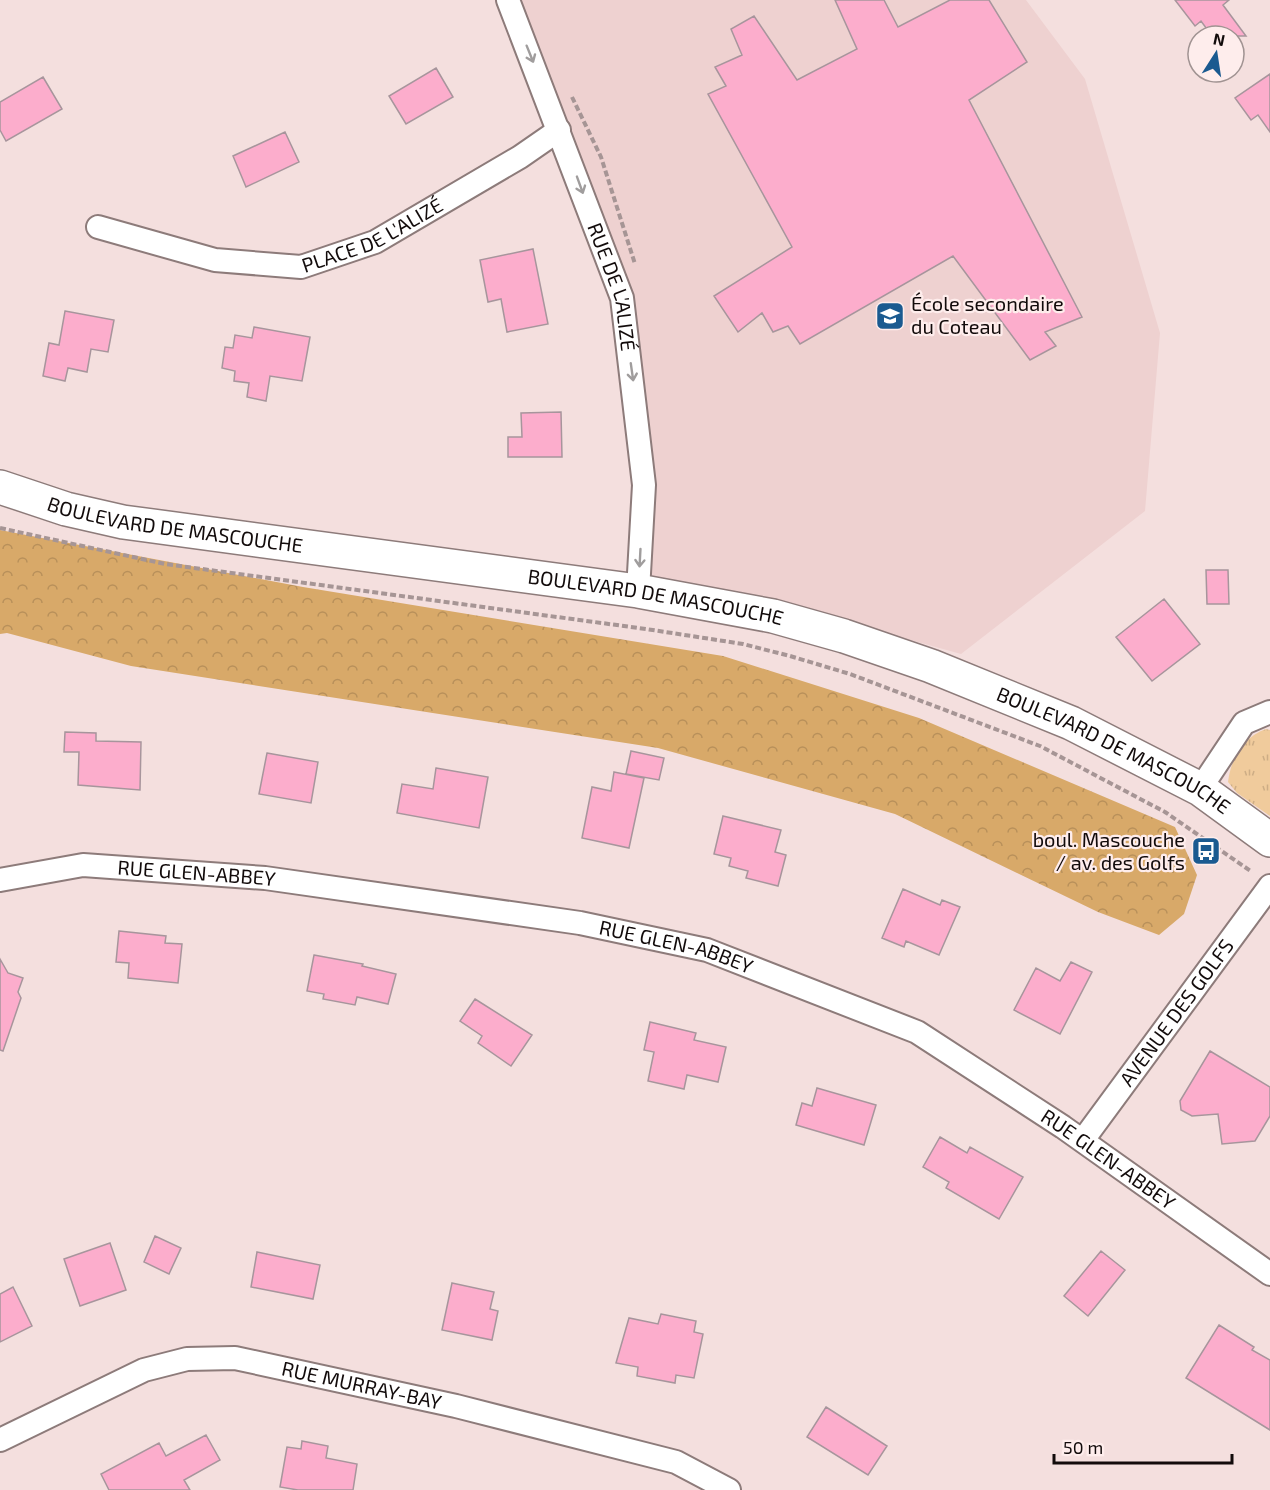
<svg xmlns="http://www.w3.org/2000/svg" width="1270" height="1490" font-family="'Exo 2',sans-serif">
  <defs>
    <pattern id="grass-tufts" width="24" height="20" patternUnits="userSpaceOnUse" patternTransform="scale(1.5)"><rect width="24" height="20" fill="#f0cb9c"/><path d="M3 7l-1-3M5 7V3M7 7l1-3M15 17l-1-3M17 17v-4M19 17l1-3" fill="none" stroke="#cdad85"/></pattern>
    <pattern id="forest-crowns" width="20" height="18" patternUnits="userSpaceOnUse" patternTransform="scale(1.5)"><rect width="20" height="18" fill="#d8a969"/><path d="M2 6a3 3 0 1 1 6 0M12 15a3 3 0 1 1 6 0" fill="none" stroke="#b8905a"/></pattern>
  </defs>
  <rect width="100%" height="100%" fill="#f4dfde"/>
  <path fill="#eed1d0" d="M508,0H1026L1085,79L1160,333L1145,511L961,654L741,593L638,591L644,485L622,298Z"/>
  <path fill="url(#grass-tufts)" d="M1266,729L1270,730V816L1237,793L1228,782C1231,758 1243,737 1266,729Z"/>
  <path fill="url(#forest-crowns)" d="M0,530L303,587L723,656L919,718L1175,827L1197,875L1184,914L1159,935L1098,912L895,814L658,748L131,666L7,633L0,634Z"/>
  <path fill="#fcadcc" stroke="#a7959c" stroke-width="1.5" d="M835,0H884L898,27L950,0H989L1027,62L969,100L1082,317L1045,332L1056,346L1030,360L953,256L800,344L788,326L773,332L762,313L738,332L714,296L792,247L708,94L726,86L715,67L742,55L731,29L754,16L797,80L857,49Z
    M1175,0H1229L1223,5L1246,36H1212L1201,21L1195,26Z
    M436,68L453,97L406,124L389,96Z
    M1270,74V132L1258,115L1251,120L1235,98Z
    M43,77L62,109L6,141L0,130V102Z
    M285,132L299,162L246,187L233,156Z
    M533,249L548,324L507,332L501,299L488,302L480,260Z
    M65,311L114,320L108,352L91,349L87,372L68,368L65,381L43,376L49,343L59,345Z
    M254,327L310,337L302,381L270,376L266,401L247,397L249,383L234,381L235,371L222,368L225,347L233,348L235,335L252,338Z
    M561,412L562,457H508V437H522L521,413Z
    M1206,570H1228L1229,604H1207Z
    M1164,599L1200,644L1152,681L1116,637Z
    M65,732L96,733V741L141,742L140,790L78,785L79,752H64Z
    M631,751L664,758L659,780L626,774Z
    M267,753L318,762L311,803L259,794Z
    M436,768L488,777L479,828L397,813L402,784L433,789Z
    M614,772L644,778L629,848L582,838L592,787L611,791Z
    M723,816L781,830L775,852L786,855L778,886L746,878L748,871L729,866L731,858L714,854Z
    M903,889L940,905L942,900L960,907L939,955L906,941L904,947L882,938Z
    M119,931L166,936L165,943L182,944L178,983L128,978L129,963L116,962Z
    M314,955L363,964L362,966L396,974L388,1004L357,997L355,1005L323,999L324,994L307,991Z
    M0,959L8,973L23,978L18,992L21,998L3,1051L0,1050Z
    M1071,962L1092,972L1060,1034L1014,1010L1036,968L1060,981Z
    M475,999L532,1035L511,1066L478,1043L482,1036L460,1021Z
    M650,1022L696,1033L694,1040L726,1047L718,1082L687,1075L684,1089L648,1081L654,1052L644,1050Z
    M1210,1051L1270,1087V1116L1255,1141L1222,1144L1218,1114L1192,1116L1181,1110L1180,1101Z
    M817,1088L876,1105L864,1145L796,1125L802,1103L812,1106Z
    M940,1137L967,1153L970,1147L1023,1177L999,1219L946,1188L949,1182L923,1167Z
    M155,1236L181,1248L169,1274L144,1262Z
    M110,1243L126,1290L80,1306L64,1259Z
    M1101,1251L1125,1270L1088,1316L1064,1296Z
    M257,1252L320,1265L313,1299L251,1287Z
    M452,1283L494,1292L490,1309L498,1311L492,1340L442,1330Z
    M13,1287L32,1326L0,1342V1294Z
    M661,1314L696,1321L694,1332L703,1334L694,1378L676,1375L675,1383L637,1376L638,1367L616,1363L629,1318L658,1324Z
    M1219,1325L1254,1347L1252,1350L1270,1360V1430L1186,1378Z
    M826,1407L887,1446L868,1475L807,1437Z
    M206,1435L220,1460L184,1480L190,1490H109L101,1474L159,1443L166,1456Z
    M302,1441L328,1446L326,1458L357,1464L353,1490H298L280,1487L287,1447L301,1449Z"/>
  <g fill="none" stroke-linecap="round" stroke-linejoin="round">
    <g stroke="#8d7b7a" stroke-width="26">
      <g id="street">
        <path id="s1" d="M508,0L622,298L644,485L638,591"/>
        <path id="s2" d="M98,227L215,260L301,267L375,242L520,157L559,130"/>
        <path d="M1200,789L1244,723L1270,712"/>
        <path id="s3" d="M0,880L83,865L265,878L580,923L707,950L917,1032L1063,1127L1270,1274"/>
        <path id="s4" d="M1083,1140L1270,886"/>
        <path id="s5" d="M0,1440L144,1370L187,1359L235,1358L456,1406L676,1462L729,1490"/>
      </g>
    </g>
    <g stroke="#8d7b7a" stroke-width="36">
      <g id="secondary">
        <path id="s6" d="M0,487L66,509L123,522L638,591L773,616L844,636L931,666L1071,723L1200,789L1270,840"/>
      </g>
    </g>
    <path stroke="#a69595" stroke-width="4" stroke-dasharray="6 3" stroke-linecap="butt" d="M572,97L601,157L635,264
      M0,528L165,564L646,629L743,644L790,656L850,674L1040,746L1165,812L1252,872"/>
    <use href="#street" stroke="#fff" stroke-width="22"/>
    <use href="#secondary" stroke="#fff" stroke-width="33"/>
  </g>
  <defs><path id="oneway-shaft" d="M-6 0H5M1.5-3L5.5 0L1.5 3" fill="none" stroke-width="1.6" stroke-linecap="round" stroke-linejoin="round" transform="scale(1.5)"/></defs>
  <g stroke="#a09d9d">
    <use href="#oneway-shaft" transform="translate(530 54) rotate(68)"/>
    <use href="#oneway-shaft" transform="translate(580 185) rotate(70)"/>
    <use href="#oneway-shaft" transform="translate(632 372) rotate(82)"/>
    <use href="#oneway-shaft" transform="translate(640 558) rotate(93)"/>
  </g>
  <defs>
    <g id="school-square" transform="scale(1.5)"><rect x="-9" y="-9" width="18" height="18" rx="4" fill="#1a5a90" stroke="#feedec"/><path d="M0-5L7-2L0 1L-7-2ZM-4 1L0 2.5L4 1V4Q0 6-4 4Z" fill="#fff"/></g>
    <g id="bus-square" transform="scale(1.5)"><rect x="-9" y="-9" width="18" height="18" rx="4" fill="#1a5a90" stroke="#feedec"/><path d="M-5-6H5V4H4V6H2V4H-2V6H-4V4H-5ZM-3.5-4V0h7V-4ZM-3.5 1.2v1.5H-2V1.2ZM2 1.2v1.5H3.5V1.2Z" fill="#fff"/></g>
  </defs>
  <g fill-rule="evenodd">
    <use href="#school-square" x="890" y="316"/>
    <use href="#bus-square" x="1206" y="851"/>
  </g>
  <g text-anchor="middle" stroke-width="4.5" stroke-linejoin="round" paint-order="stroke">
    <g font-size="20" fill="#120b0b" stroke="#feedec">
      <text dy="7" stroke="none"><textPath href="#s2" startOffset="286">PLACE DE L'ALIZÉ</textPath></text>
      <text dy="7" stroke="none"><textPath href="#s1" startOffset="306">RUE DE L'ALIZÉ</textPath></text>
      <text dy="7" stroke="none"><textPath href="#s6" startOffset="180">BOULEVARD DE MASCOUCHE</textPath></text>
      <text dy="7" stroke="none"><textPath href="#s6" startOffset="666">BOULEVARD DE MASCOUCHE</textPath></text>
      <text dy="7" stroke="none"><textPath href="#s6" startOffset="1152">BOULEVARD DE MASCOUCHE</textPath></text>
      <text dy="7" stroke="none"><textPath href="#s3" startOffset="198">RUE GLEN-ABBEY</textPath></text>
      <text dy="7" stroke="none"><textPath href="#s3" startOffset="684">RUE GLEN-ABBEY</textPath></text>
      <text dy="7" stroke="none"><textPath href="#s4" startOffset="158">AVENUE DES GOLFS</textPath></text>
      <text dy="7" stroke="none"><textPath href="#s3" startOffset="1170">RUE GLEN-ABBEY</textPath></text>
      <text dy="7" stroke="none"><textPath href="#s5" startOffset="382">RUE MURRAY-BAY</textPath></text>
    </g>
    <g font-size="20" fill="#120b0b" stroke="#feedec" text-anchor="start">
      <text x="911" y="311">École secondaire<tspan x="911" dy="23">du Coteau</tspan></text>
      <text x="1185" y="847" text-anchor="end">boul. Mascouche<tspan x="1185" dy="23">/ av. des Golfs</tspan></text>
    </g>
  </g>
  <g transform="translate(1216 54) rotate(12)"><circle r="28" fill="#feedec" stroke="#a09392" stroke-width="1.5"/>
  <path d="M0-4.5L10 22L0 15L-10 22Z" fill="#1a5a90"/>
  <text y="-9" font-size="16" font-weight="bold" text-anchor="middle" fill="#120b0b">N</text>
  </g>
  <path d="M1054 1454v9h178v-9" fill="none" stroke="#120b0b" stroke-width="3"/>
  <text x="1063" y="1454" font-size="18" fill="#120b0b" stroke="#feedec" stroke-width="4.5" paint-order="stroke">50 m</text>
</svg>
